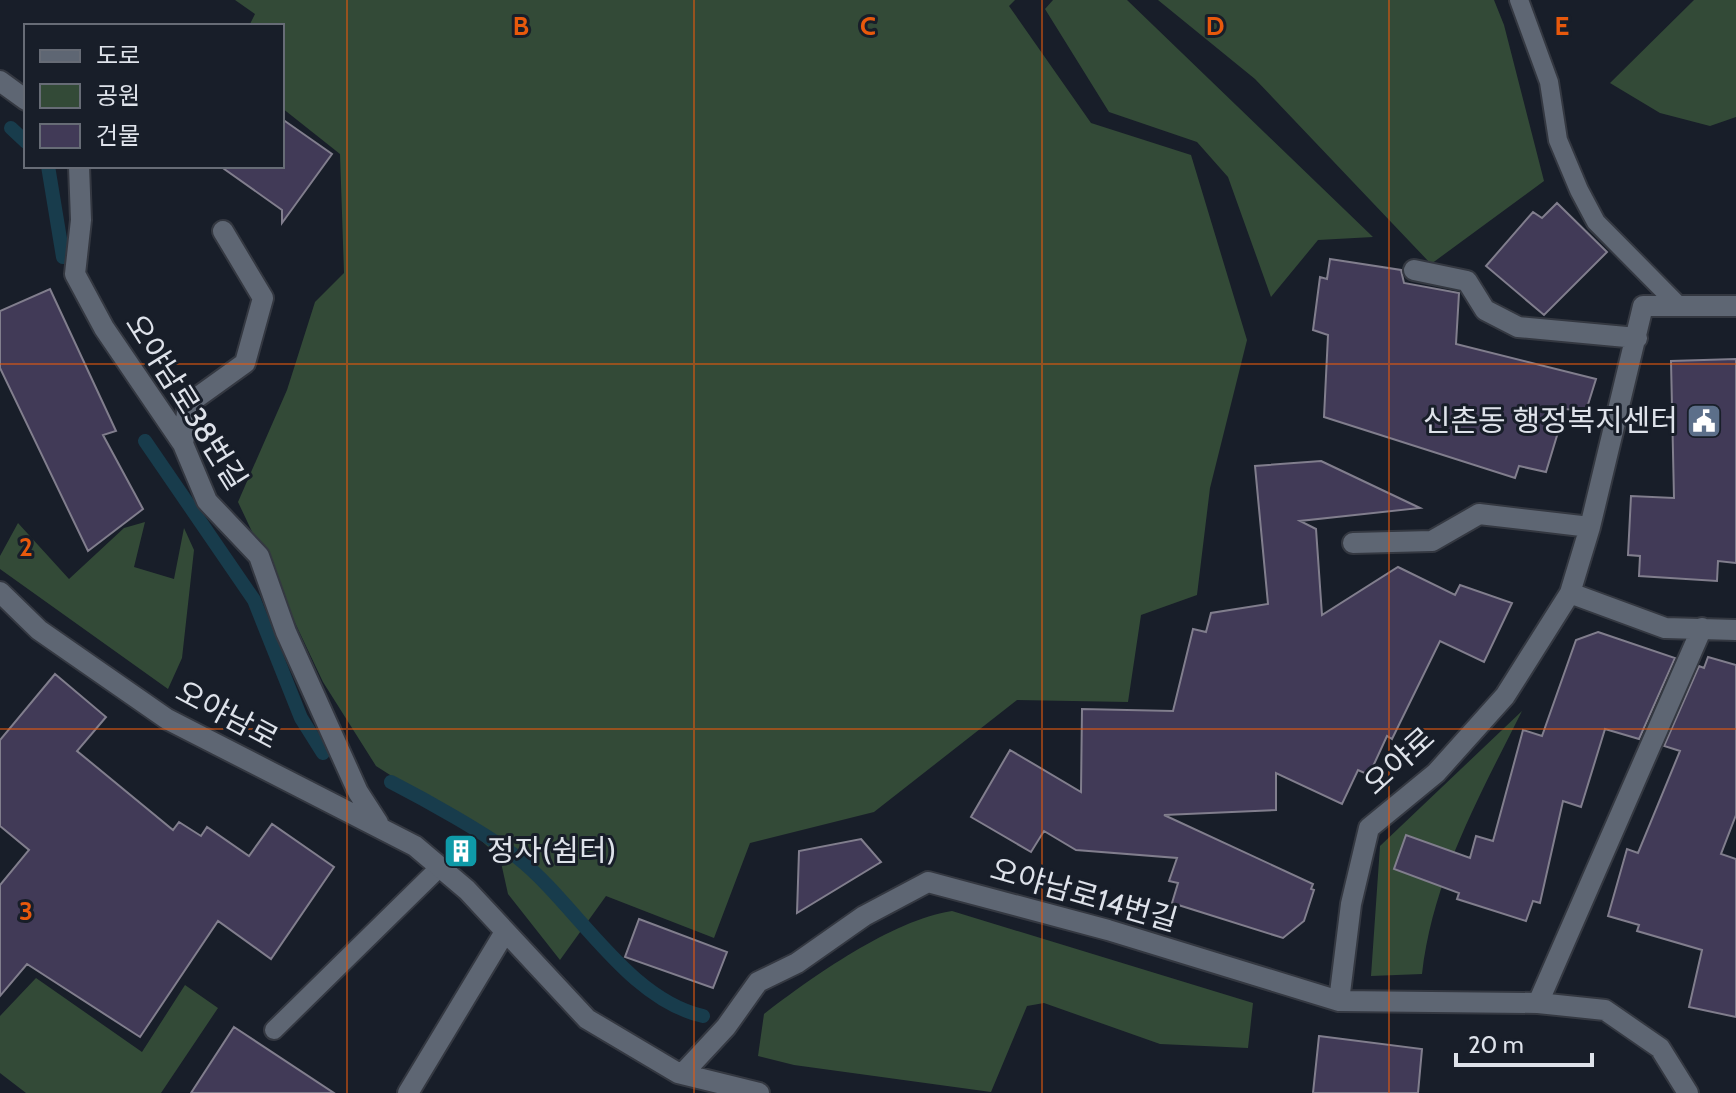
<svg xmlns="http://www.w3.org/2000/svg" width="1736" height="1093" font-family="Cabin,'Noto Sans KR',sans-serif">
  <rect width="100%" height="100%" fill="#181e29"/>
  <path fill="#334a37" d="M235,0H1015L1009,6L1091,123L1191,155L1247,340L1210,488L1197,595L1141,615L1128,702L1017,700L874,812L750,843L714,938L606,896L560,960L508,894L500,858L456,817L376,766L323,682L238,502L287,390L315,302L344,273L340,154L282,108V26H249L255,14Z
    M1053,0H1127L1373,237L1318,240L1271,297L1228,177L1197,142L1109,112L1045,9Z
    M1158,0H1494L1504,25L1544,181L1431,264L1255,79Z
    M1694,0H1736V117L1710,126L1660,113L1610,83Z
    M145,522L134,567L174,579L184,528L194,550L182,658L168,689L0,569V556L18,523L69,579L124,528Z
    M1522,711C1480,795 1433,878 1422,974L1371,976L1380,846Z
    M952,911L1253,1003L1248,1048L1160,1044L1044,1003L1027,1006L991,1092L794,1065L758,1056L764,1014C812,977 892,920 952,911Z
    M36,978L142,1052L185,985L218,1008L161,1093H26L0,1073V1016Z"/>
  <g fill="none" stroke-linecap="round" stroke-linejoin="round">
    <path stroke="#183c4c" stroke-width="14" d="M11,128L26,142
      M48,166L63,257
      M145,441L254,600L301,718L323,753
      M391,782C426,800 487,834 518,858C576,904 627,999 703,1016"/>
  </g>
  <path fill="#413a57" stroke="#817e8d" stroke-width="2" d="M282,119L332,154L282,223V210L220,166H282Z
    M1557,203L1607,252L1544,315L1486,266L1533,212L1542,218Z
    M1330,259L1401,270L1404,283L1459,293L1456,344L1596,379L1586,411L1565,409L1546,472L1519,466L1515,478L1324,417L1328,335L1313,330L1320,277L1327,279Z
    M50,289L116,431L103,435L143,509L88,551L0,368V311Z
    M1736,359V563L1718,561L1717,581L1639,576L1640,556L1628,555L1631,496L1674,498L1671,361Z
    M1321,461L1420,508L1300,521L1316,529L1322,615L1398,567L1455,595L1460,585L1512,603L1484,662L1440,641L1392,739L1387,736L1369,775L1358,770L1342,804L1276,773V810L1164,815L1313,884L1311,889L1314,890L1304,921L1283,938L1172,903L1178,883L1169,881L1177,858L1076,850L1044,831L1031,852L971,817L1010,750L1081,792L1082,709L1173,711L1193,629L1206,632L1211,613L1268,604L1255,466Z
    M1598,632L1675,658L1639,739L1605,729L1581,807L1563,801L1540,903L1533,901L1526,921L1457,899L1459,893L1394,869L1406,835L1470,858L1476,836L1493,841L1523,730L1542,736L1576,640Z
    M1708,657L1736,665V815L1721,854L1736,859V1017L1689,1007L1702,950L1637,931L1639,925L1608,916L1627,849L1638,853L1680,751L1664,746L1699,666L1704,668Z
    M55,674L106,717L77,751L173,830L179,822L201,836L207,827L249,856L272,824L334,867L271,959L218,921L140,1037L27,964L0,996V885L29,850L0,826V740Z
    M861,839L881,862L797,913L799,851Z
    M639,919L727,952L713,988L625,957Z
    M234,1027L334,1093H191Z
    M1319,1036L1422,1049L1418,1093H1313Z"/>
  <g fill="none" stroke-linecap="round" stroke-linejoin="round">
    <g stroke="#343841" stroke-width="22">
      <path id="service" d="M1519,0L1549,82L1558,140L1579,190L1596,222L1679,306
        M274,1030L440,867"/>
    </g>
    <g stroke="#343841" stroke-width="24">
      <path id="minor" d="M0,81L26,100
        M79,166L81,220L75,274L104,328L183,444L207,501L259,556L286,632L358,792L378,823
        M1414,270L1467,281L1485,310L1518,327L1637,338
        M183,444L188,404L245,363L263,298L223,231
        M1353,543L1432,541L1479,514L1590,527
        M0,592L39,630L167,719L415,846L467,890L587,1019L678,1073L759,1093
        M1570,593L1665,628L1736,630
        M1339,1001L1351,904L1369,828L1436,773L1505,696L1570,593L1590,527L1643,306H1736
        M1538,1003L1702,628
        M678,1073L686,1070L726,1027L758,982L797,963L864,916L928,882L1108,930L1339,1001L1538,1003L1605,1010L1660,1048L1688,1093
        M408,1093L505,932"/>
    </g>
    <use href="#service" stroke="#5e6673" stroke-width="18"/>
    <use href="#minor" stroke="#5e6673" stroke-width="20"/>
  </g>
  <path fill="none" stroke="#e8590c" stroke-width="2" stroke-opacity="0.55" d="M347,0V1093M694,0V1093M1042,0V1093M1389,0V1093M0,364H1736M0,729H1736"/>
  <defs>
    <g id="civic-square" transform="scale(1.8)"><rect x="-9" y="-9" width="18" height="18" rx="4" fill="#5c6f8a" stroke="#181e29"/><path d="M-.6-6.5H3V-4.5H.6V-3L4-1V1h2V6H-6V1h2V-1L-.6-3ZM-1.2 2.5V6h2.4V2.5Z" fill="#fff"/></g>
    <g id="building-square" transform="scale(1.8)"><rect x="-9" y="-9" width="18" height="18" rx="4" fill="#0f9aa8" stroke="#181e29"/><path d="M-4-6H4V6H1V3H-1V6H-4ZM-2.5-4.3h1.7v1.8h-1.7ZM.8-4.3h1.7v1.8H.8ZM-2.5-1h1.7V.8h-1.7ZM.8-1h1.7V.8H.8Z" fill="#fff"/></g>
  </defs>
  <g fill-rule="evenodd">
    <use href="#civic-square" x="1704" y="421"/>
    <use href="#building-square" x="461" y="851"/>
  </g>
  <g text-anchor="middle" stroke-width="6" stroke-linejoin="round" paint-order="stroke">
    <g font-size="30" fill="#dee2ea" stroke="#181e29">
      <text transform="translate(186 402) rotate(58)" y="10">오야남로38번길</text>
      <text transform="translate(227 715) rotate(28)" y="10">오야남로</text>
      <text transform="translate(1399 761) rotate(-42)" y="10">오야로</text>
      <text transform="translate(1084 895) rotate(16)" y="10">오야남로14번길</text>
    </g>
    <g font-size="30" fill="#dee2ea" stroke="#181e29" text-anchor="end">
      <text x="1678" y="431">신촌동 행정복지센터</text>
      <text x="487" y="861" text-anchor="start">정자(쉼터)</text>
    </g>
  </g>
  <g font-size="26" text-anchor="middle" font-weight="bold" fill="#e8590c" stroke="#181e29" stroke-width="6" stroke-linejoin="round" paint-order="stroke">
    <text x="521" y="35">B</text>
    <text x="868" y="35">C</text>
    <text x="1215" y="35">D</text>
    <text x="1562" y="35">E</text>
    <text x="26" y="556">2</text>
    <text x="26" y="920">3</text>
  </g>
  <rect x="24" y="24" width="260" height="144" fill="#181e29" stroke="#676c76" stroke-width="2"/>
  <rect x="40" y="50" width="40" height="12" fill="#5e6673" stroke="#676c76" stroke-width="2"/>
  <text x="96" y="64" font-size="24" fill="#dee2ea">도로</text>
  <rect x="40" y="84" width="40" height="24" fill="#334a37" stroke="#676c76" stroke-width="2"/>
  <text x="96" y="104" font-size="24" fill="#dee2ea">공원</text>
  <rect x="40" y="124" width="40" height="24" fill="#413a57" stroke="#676c76" stroke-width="2"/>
  <text x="96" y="144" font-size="24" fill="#dee2ea">건물</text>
  <path d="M1456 1053v12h136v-12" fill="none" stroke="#dee2ea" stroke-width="4"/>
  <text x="1468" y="1053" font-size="24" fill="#dee2ea" stroke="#181e29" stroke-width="6" paint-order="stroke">20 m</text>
</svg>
